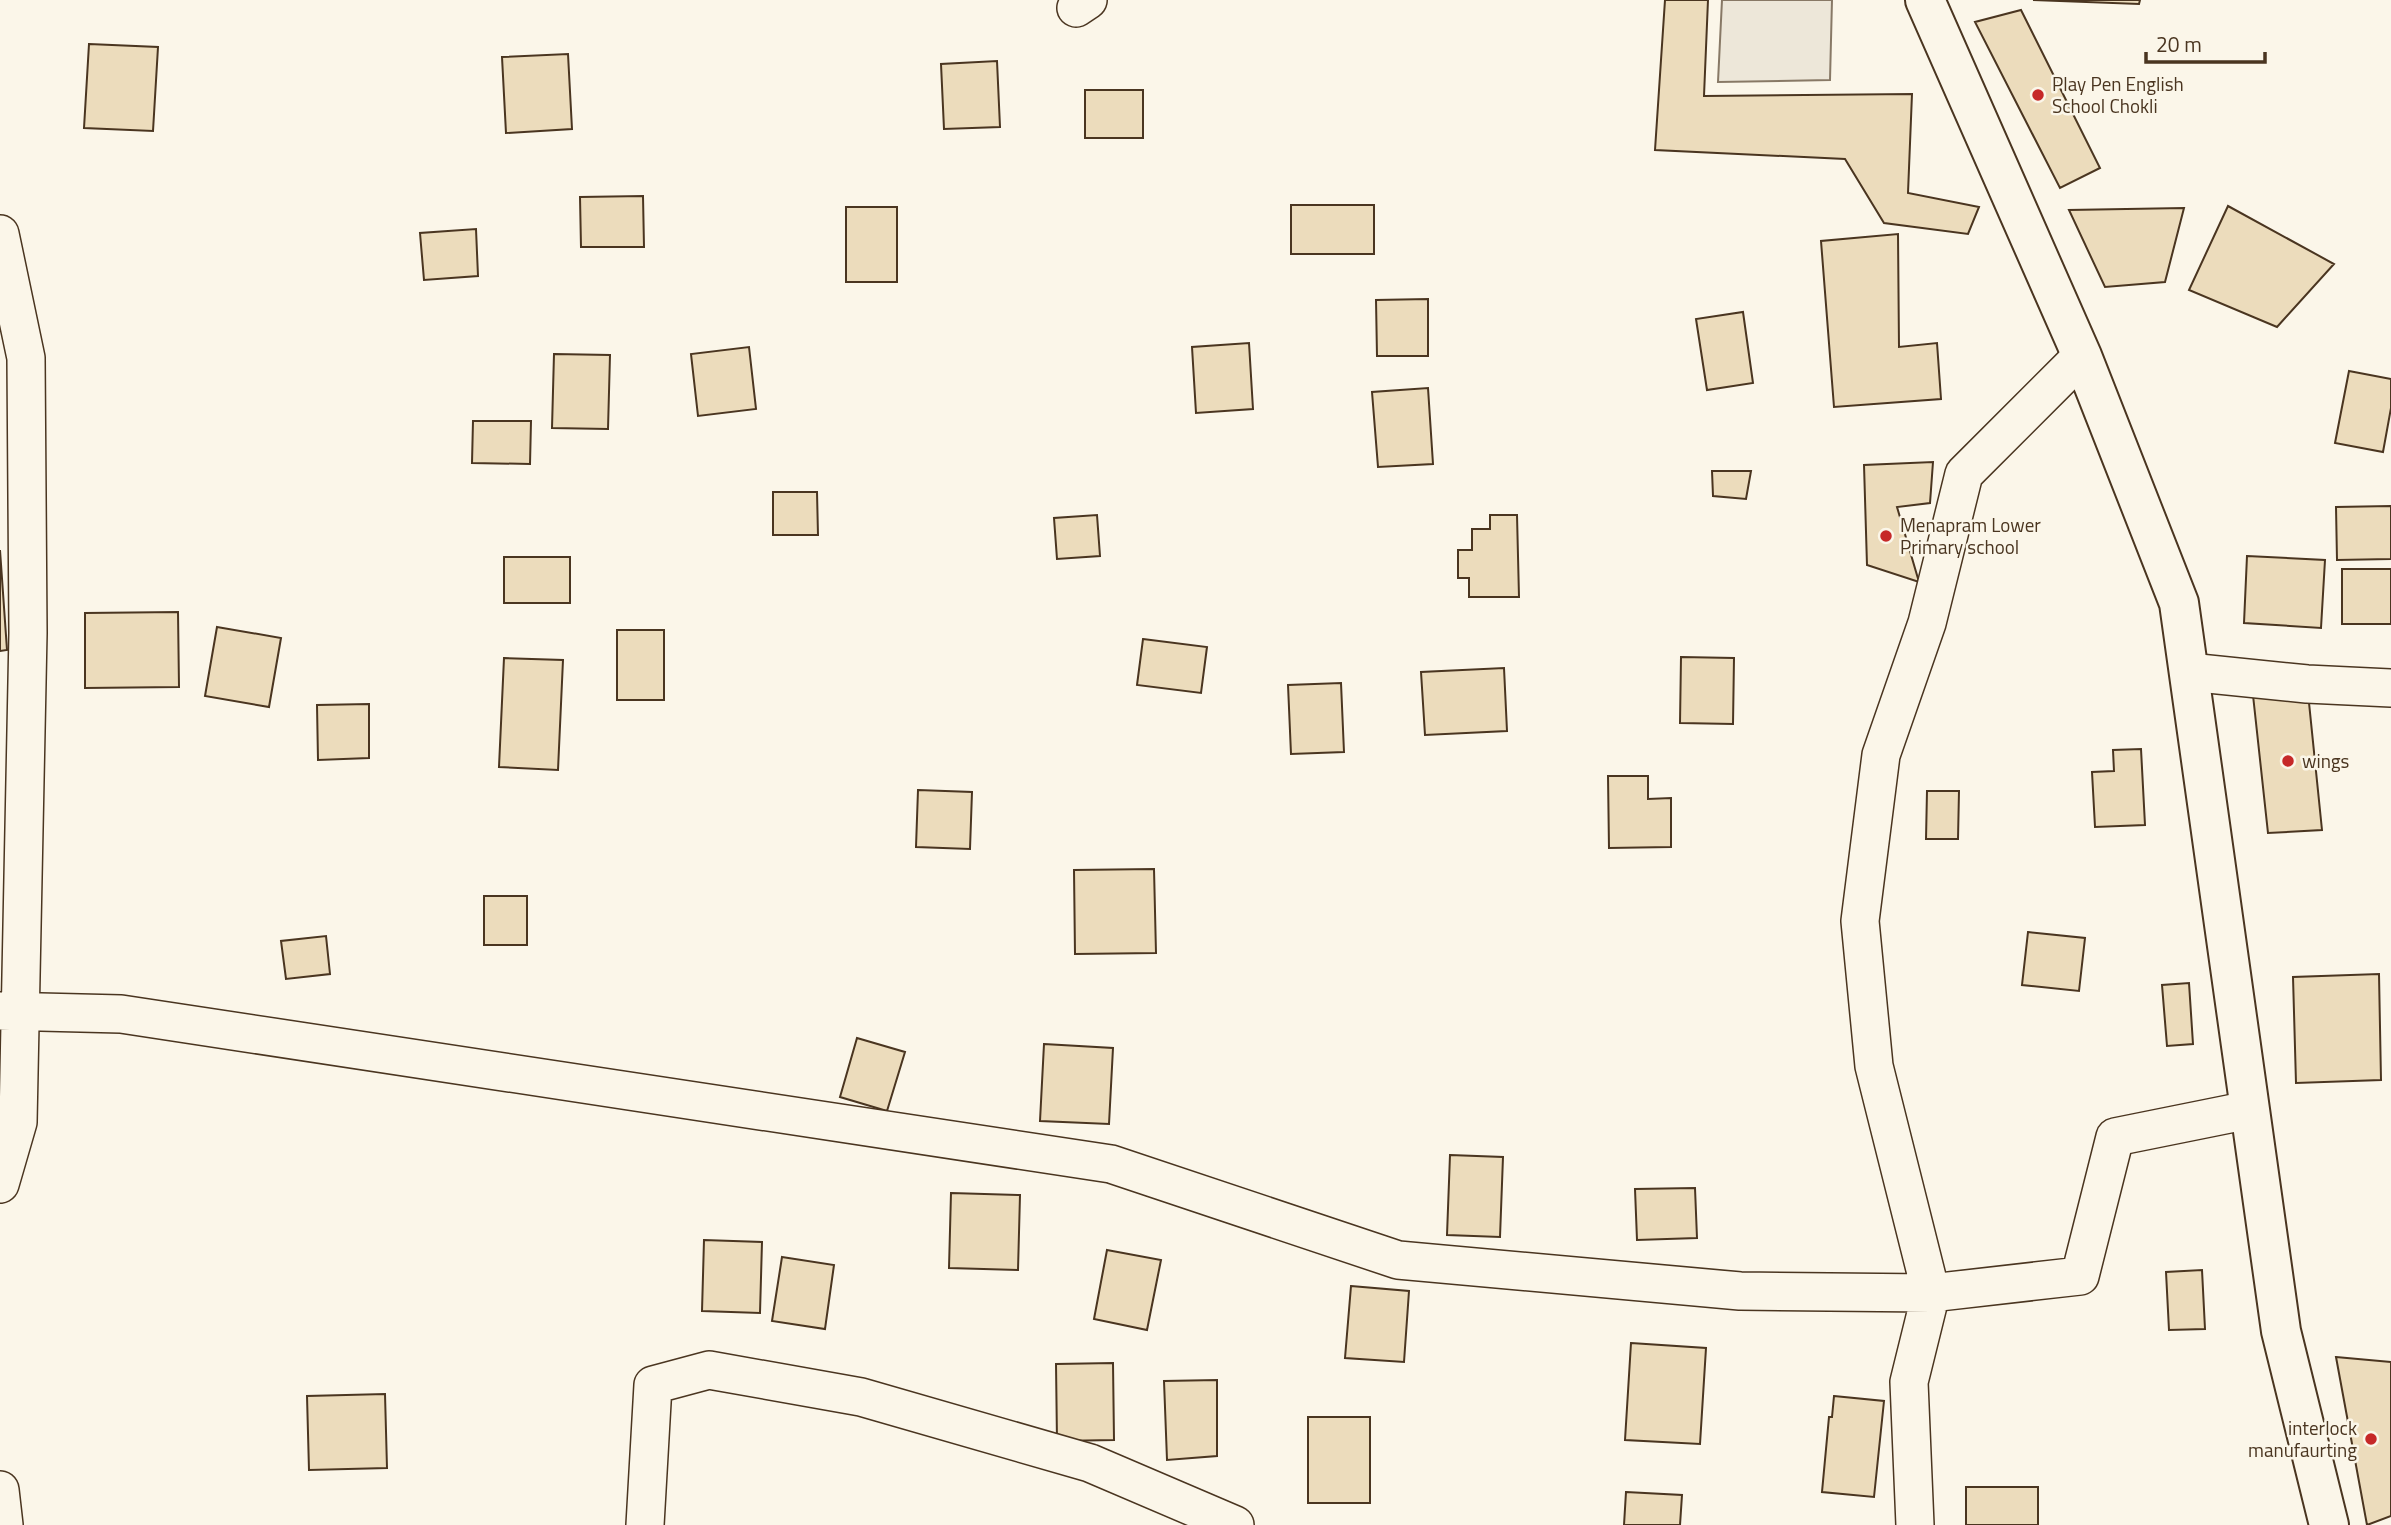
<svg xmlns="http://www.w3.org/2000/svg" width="2391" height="1525" font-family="'Titillium Web',sans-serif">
  <rect width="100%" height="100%" fill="#fbf6e9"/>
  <path fill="#ede7d9" stroke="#887966" stroke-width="2" d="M1722,0H1832L1830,80L1718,82Z"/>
  <path fill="#ecdcbc" stroke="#4a3520" stroke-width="2" d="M1665,0H1708L1704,96L1912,94L1908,193L1979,207L1968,234L1884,223L1845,159L1655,150Z
    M2033,0H2140L2139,4Z
    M2021,10L2100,168L2060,188L1975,22Z
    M89,44L158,47L153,131L84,128Z
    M568,54L572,129L506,133L502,57Z
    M997,61L1000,127L944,129L941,64Z
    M1085,90H1143V138H1085Z
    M643,196L644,247H581L580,197Z
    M1291,205H1374V254H1291Z
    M2228,206L2334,264L2277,327L2189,290Z
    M846,207H897V282H846Z
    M2184,208L2165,282L2105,287L2069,210Z
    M476,229L478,276L424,280L420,233Z
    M1898,234L1899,347L1937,343L1941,399L1834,407L1821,241Z
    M1428,299V356H1377L1376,300Z
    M1743,312L1753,383L1707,390L1696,319Z
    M1249,343L1253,409L1196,413L1192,347Z
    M749,347L756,409L698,416L691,354Z
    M554,354L610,355L608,429L552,428Z
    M2349,371L2391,379V408L2383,452L2335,443Z
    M1428,388L1433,464L1378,467L1372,392Z
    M473,421H531L530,464L472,463Z
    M1933,462L1930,503L1897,507L1919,582L1867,565L1864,465Z
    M1712,471H1751L1746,499L1713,496Z
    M773,492H817L818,535H773Z
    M2391,506V559L2337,560L2336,507Z
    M1097,515L1100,556L1057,559L1054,518Z
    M1490,515H1517L1519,597H1469V578H1458V550H1472V529H1490Z
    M0,550L7,650L0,651Z
    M2247,556L2325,560L2321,628L2244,623Z
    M504,557H570V603H504Z
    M2342,569H2391V624H2342Z
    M178,612L179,687L85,688V613Z
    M217,627L281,638L269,707L205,696Z
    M617,630H664V700H617Z
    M1143,639L1207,647L1201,693L1137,685Z
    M1681,657L1734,658L1733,724L1680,723Z
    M504,658L563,660L558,770L499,767Z
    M1504,668L1507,731L1425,735L1421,672Z
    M1341,683L1344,752L1291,754L1288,685Z
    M2252,686L2308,693L2322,830L2268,833Z
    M369,704V758L318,760L317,705Z
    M2141,749L2145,825L2095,827L2092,772L2114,771L2113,750Z
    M1608,776H1648V799L1671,798V847L1609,848Z
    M918,790L972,792L970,849L916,847Z
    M1927,791H1959L1958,839H1926Z
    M1154,869L1156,953L1075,954L1074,870Z
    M484,896H527V945H484Z
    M2028,932L2085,938L2079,991L2022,985Z
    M326,936L330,974L286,979L281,941Z
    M2379,974L2381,1080L2296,1083L2293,977Z
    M2189,983L2193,1044L2167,1046L2162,985Z
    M857,1038L905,1052L887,1111L840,1097Z
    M1044,1044L1113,1048L1109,1124L1040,1121Z
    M1450,1155L1503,1157L1500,1237L1447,1235Z
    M1695,1188L1697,1238L1637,1240L1635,1189Z
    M951,1193L1020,1195L1018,1270L949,1268Z
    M704,1240L762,1242L760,1313L702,1311Z
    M1107,1250L1161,1260L1147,1330L1094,1319Z
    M782,1257L834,1265L825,1329L772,1321Z
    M2202,1270L2205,1329L2169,1330L2166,1272Z
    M1351,1286L1409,1291L1404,1362L1345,1358Z
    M1631,1343L1706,1348L1700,1444L1625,1440Z
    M2336,1357L2391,1362V1516L2367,1525Z
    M1113,1363L1114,1440L1057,1441L1056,1364Z
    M1217,1380V1456L1167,1460L1164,1381Z
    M385,1394L387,1468L309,1470L307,1396Z
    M1834,1396L1884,1401L1874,1497L1822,1492L1829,1417H1832Z
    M1308,1417H1370V1503H1308Z
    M1966,1487H2038V1525H1966Z
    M1626,1492L1682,1495L1680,1525H1624Z"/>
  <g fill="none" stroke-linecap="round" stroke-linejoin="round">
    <g stroke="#4a3520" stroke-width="40">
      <path id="street" d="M1076,8L1088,0
        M0,234L26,358L28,633L18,1122L0,1184
        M2189,672L2307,684L2391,688
        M0,1011L121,1014L1111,1164L1398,1260L1740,1291L1931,1293L2080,1276L2115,1137L2249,1110
        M0,1490L4,1525
        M645,1525L653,1385L709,1370L861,1397L1090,1463L1235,1525
        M1915,1525L1909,1382L1931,1293L1874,1066L1860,921L1881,755L1927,623L1964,474L2082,356"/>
    </g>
    <g stroke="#4a3520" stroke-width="42">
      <path id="secondary" d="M1925,0L2082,356L2179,603L2281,1331L2329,1525"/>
    </g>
    <use href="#street" stroke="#fbf6e9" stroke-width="37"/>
    <use href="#secondary" stroke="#fbf6e9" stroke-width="38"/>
  </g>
  <g fill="#c62828" stroke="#fbf6e9" stroke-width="2.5">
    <circle cx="2038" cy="95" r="7"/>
    <circle cx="1886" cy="536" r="7"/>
    <circle cx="2288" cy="761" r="7"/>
    <circle cx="2371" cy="1439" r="7"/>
  </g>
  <g text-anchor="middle" stroke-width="5" stroke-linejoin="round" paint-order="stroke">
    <g font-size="19" fill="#4a3520" stroke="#fbf6e9" text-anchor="start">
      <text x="2052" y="91">Play Pen English<tspan x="2052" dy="22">School Chokli</tspan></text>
      <text x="1900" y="532">Menapram Lower<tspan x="1900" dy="22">Primary school</tspan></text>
      <text x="2302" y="768">wings</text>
      <text x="2357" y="1435" text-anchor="end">interlock<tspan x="2357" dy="22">manufaurting</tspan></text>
    </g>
  </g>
  <path d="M2146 52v10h119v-10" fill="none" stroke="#4a3520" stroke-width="3.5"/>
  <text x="2156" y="52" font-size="21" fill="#4a3520" stroke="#fbf6e9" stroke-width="5" paint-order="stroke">20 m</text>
</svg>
